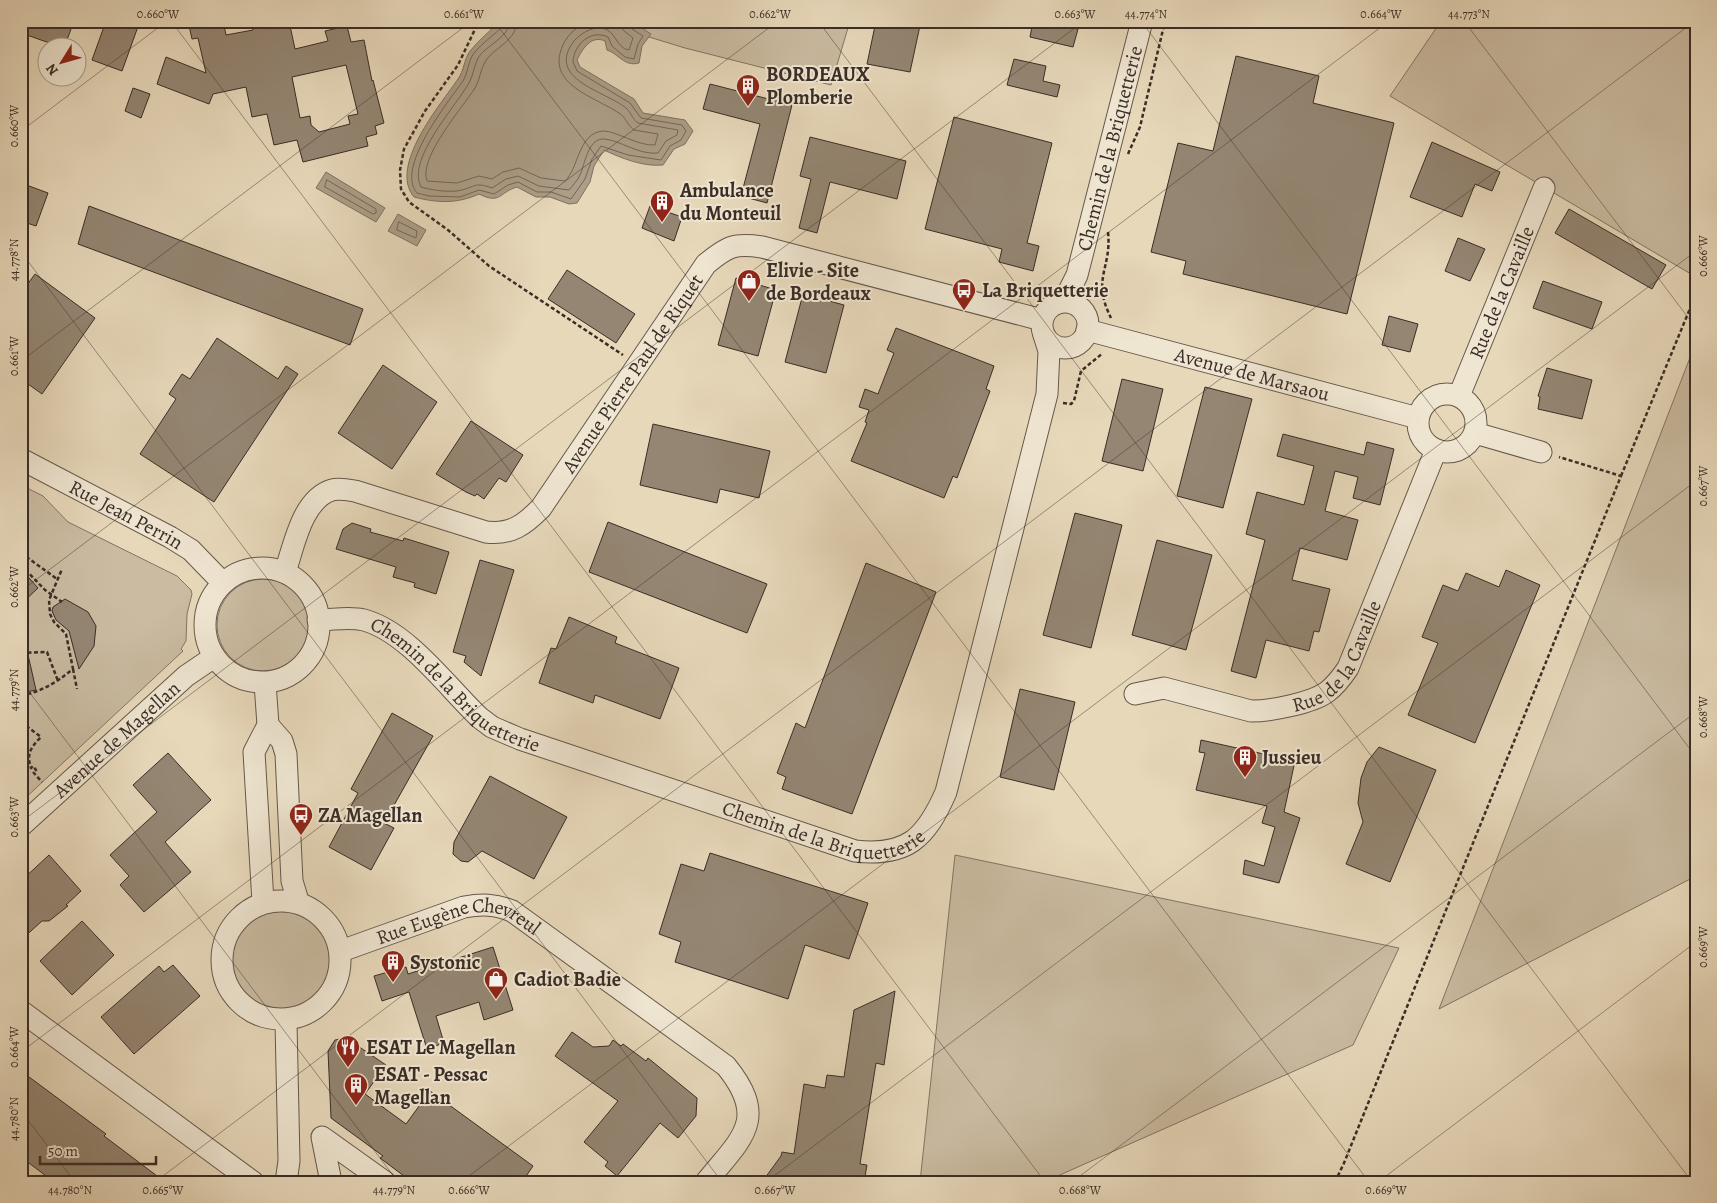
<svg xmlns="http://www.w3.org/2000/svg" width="1717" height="1203" font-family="Alegreya,serif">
  <rect width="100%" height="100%" fill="#e7d8ba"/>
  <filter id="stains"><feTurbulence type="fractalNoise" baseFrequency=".004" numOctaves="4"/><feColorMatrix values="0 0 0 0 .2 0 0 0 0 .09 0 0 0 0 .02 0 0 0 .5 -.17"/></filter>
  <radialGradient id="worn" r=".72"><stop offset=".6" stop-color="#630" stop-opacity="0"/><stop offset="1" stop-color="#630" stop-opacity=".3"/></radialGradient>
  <path fill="#cabba1" stroke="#827464" d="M597,21H850L831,85L685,48Z
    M1441,21H1696V277L1390,96Z
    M1696,342V876L1439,1009Z
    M21,485L43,496L68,522L177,576L191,590L192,594L187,614L186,641L181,649L183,651L21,802Z
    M217 625a46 46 0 1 1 92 0a46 46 0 1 1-92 0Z
    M955,855L1399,948L1353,1045L1044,1182H920Z
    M232 961a50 50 0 1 1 100 0a50 50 0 1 1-100 0Z"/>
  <path fill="#ac9e88" stroke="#7e7161" d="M500,21H631L651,34L642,46L639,63C624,67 619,54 607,50L605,41C591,35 583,48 577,60L580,67L634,99L643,113L685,120L693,131L685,144L674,149L663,165C643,167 621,158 604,150L594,166L590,182L577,203L569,204L550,197H536L517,187C499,192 501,205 479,194C457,204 437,203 414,197C388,166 441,104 458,79C464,71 464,59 470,51C479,40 490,31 500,21Z
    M326,172L385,208L376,222L316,188Z
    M398,214L426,230L417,246L388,231Z"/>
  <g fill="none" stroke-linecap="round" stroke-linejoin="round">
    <path stroke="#736657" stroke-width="1" d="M503,21L502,27C493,36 482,43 474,53C468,61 468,73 463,81C448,102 395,168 417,193L429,196L460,197L479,190L494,194L508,185L518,182L537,192H551L571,199L585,179L592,159L601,146L628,155L661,160L670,146L681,140L686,131L682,125L641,118L630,103L577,71L573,62C574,44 591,29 608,37L612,46L625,57L634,59L638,44L643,36L629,27L627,21
      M510,21C509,38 486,45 478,58C474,66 473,76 469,83C456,106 406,160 421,187C431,190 446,192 457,191C475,188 473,181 492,188L506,179L518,176L539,186L569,190C572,186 578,180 580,175C585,164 588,137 605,139C621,141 639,155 658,153L666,141L677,135L678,130L638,123C632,119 631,112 626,108C605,91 545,79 574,41C580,34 591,27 601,28C616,29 616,49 629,50L633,38L623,30L620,21
      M517,21C516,42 494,47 485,62C480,70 480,80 475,88C463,107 418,158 427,181L457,183L479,176L492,179L503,172L519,168L541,178L565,181C579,168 578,133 603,131C617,131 637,146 655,145L658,134L634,130C627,125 626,117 619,113C593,96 545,84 563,45C569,32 579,25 592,21
      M327,180L376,209V213L373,214L325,187Z
      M399,222L417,231L416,238L397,230Z"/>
  </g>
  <path fill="#948673" stroke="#3a2d26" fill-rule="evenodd" d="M21,21H74L64,48L21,33Z
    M106,21H140L122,71L92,60Z
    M188,21H223L226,35L253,30L251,21H289L295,49L328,41L325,31L347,26L351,42L364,40L372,81L373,80L384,123L375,126L377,134L366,137L368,146L303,162L297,140L274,145L267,114L252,117L246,87L213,94L209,104L157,84L166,57L206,73L198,38L192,39ZM346,65L358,114L348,116L350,124L319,132L311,125L310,116L300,118L292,77Z
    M876,21H921L910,72L867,64Z
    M1033,21L1078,29L1073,47L1030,37Z
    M1236,56L1319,76L1313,103L1394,123L1347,314L1183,274L1186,261L1151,252L1178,143L1213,151Z
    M1014,59L1046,66L1043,81L1060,85L1057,97L1007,85Z
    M710,84L792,105L767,203L741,196L760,124L703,109Z
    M133,88L150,94L141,118L125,111Z
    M954,117L1052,143L1027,243L1039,246L1033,271L999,262L1002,249L925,229Z
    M810,137L906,161L897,199L830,182L817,233L799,228L811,179L800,176Z
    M1432,142L1500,172L1492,191L1475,184L1462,217L1410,197Z
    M21,183L48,193L36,226L21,221Z
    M89,206L363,309L350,345L78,244Z
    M650,206L682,217L674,241L642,228Z
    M1569,209L1666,265L1652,289L1555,233Z
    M1458,238L1485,249L1470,281L1445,271Z
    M567,270L635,314L616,343L548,299Z
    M35,274L95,318L42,394L21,379V293Z
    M736,278L776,290L758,356L718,345Z
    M1543,281L1602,302L1592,329L1533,308Z
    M803,294L844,305L826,373L785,362Z
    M1389,316L1418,324L1410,352L1382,345Z
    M896,328L994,366L986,389L990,391L957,478L953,476L944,498L851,461L867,423L865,422L869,410L859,407L865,389L878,394L894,353L887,350Z
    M217,338L278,379L286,366L298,374L214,502L140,454L176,399L169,394L182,374L190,379Z
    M383,365L437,402L392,469L338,433Z
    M1547,368L1592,380L1582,419L1538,409L1540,397L1538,396Z
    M1122,379L1163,389L1143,471L1102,461Z
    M1205,387L1252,399L1223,508L1177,496Z
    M471,421L523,455L506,482L499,478L484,499L477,494L475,496L466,492L436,474Z
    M653,424L770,451L759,498L720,489L717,503L640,485Z
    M1283,434L1364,455L1367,442L1394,449L1380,505L1353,498L1358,477L1335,471L1325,511L1358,520L1347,560L1300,548L1292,580L1330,589L1319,632L1314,631L1309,651L1266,640L1256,678L1231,671L1265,540L1246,534L1257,492L1304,505L1314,466L1277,456Z
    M1075,513L1122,525L1091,648L1043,635Z
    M608,522L767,584L747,633L589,572Z
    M352,523L371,529L370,532L403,541L404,538L449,552L436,594L414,587L415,583L393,577L396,567L336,549L343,529Z
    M1157,540L1212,555L1186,650L1132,635Z
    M480,560L514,570L481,676L464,662L466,656L453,652Z
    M866,563L936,592L852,814L782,789L786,777L777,773L796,723L805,728Z
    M21,569L38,588L21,604Z
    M1506,570L1540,585L1475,743L1408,715L1438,643L1422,637L1443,585L1458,591L1466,573L1499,587Z
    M65,599L88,612L96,626L94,646L79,669L69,631L56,620L52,611L53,607Z
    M569,617L617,637L615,643L679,668L660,719L595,695L593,703L539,683L551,648L556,649Z
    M26,646L36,690L21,693V647Z
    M1020,689L1075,702L1054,790L1000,777Z
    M392,713L433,736L384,823L394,828L371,870L329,847L358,793L351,789Z
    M1201,740L1295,761L1284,812L1300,818L1279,883L1243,874L1245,860L1264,866L1275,827L1262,823L1267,806L1196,790L1205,753L1199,752Z
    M1379,747L1436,770L1390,882L1346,864L1363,822L1358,803L1361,778L1367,762Z
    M168,753L211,800L165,842L191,872L144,912L120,885L129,876L110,855L157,812L133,785Z
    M490,776L567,817L534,879L482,851L468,862L461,861L453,854L454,842Z
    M710,853L868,903L849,959L805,945L788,999L675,962L681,942L659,934L681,864L704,871Z
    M49,855L81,891L66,905L68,906L49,921H42L21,940V881Z
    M82,921L114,955L72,995L40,961Z
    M493,947L513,1010L484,1020L479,1002L436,1016L444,1043L427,1049L409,992L382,1001L374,976L406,967L408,974Z
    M173,965L200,996L134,1054L101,1017L159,966L164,972Z
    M895,991L884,1065L876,1063L860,1164L867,1165L864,1182H762L781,1156L782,1152L794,1154L804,1084L825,1088L827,1075L844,1077L854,1010Z
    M572,1032L593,1047L609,1046L613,1040L621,1046L623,1044L646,1061L648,1058L697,1098L696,1116L678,1138L660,1123L617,1176L605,1166L608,1162L584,1142L618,1101L555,1056Z
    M346,1038L386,1065L365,1094L406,1124L430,1091L533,1166L522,1182H412L380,1158L383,1156L331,1118L328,1051L335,1040Z
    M21,1071L106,1134L104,1136L165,1182H54L21,1157Z"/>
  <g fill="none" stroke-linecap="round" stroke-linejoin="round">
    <g stroke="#65584b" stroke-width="23">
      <g id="minor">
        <circle cx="1065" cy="325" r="23"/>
        <path id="s1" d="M1058,303L1069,291L1077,275L1142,21"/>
        <path id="s2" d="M1087,330L1418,418"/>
        <circle cx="1447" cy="423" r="29"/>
        <path id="s3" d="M1459,396L1544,188"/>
        <path d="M1475,433L1541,452"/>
        <path id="s4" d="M21,459L170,537L191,550L222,582"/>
        <circle cx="262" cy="625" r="57"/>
        <path id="s5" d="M285,572C294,546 302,499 332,490C339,488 349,490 355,491L486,532C511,535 524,525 541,508L706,264C728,246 734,243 762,247L1042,320"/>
        <path id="s6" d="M318,620C333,620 349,616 364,620C408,632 448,688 480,718L492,727L520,739L855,851C907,857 926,838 946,792L1047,394L1049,351L1044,335"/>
        <path d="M265,683L268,725L282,741L286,754L292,881L298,901"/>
        <path id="s7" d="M1135,694L1164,688L1251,711C1271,711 1312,703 1327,692C1336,685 1342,677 1348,668L1436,450"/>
        <path id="s8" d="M21,826L186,676L214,657"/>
        <circle cx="281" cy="960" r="59"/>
        <path d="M263,902L254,752L268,725"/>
        <path id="s9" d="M341,951L464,907C482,904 495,904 512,911L726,1066C769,1119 742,1138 706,1182"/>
        <path d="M21,1011L253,1182"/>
        <path d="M286,1022L289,1161L286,1182"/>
        <path d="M331,1182L322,1137L385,1182"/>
      </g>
    </g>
    <path stroke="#3a2d26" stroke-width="2.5" stroke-dasharray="4 2.5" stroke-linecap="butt" d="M464,21L477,25L484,21
      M477,25L458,65L425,111L404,149L400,170L401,189L409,202L448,230L489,266L623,355
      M1128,154L1140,127L1165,21
      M1108,232C1112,269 1091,278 1111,318
      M1063,403L1071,404L1074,401L1081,371L1103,353
      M1621,476L1696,294
      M21,553L57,579
      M21,565L45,590L62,602
      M21,653L47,652L58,681
      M73,669L77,689
      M21,696C42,691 56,683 73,669L66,634L54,622L50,614L49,600L62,569
      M21,722L41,737C31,747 26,754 31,768L33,766L36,770L33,772L42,782
      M1335,1182L1344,1163L1621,476L1559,457"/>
    <use href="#minor" stroke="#efe6d2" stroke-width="21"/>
  </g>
  <path fill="none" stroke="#3a2d26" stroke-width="1" stroke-opacity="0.45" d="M171,21L1045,1182M494,21L1369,1182M818,21L1692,1182M1141,21L1696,757M1464,21L1696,328M21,131L167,21M21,252L722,1182M21,361L472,21M21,591L778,21M21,681L398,1182M21,822L1084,21M21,1052L1389,21M21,1111L75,1182M155,1182L1695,21M461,1182L1696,251M766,1182L1696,481M1072,1182L1696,712M1378,1182L1696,942M1684,1182L1696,1173"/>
  <defs>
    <g id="building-pin" transform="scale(1.25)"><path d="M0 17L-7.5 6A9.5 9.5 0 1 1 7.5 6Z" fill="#8f2418" stroke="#efe6d2"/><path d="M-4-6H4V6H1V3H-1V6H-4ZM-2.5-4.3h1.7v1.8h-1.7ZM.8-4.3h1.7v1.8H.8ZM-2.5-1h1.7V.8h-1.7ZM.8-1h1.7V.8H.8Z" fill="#fff"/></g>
    <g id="shop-pin" transform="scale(1.25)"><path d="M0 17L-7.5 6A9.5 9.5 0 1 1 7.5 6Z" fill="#8f2418" stroke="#efe6d2"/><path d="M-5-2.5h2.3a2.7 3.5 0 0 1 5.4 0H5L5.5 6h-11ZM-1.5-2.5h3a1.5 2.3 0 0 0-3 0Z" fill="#fff"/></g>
    <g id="bus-pin" transform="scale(1.25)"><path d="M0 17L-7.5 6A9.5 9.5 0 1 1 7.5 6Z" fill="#8f2418" stroke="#efe6d2"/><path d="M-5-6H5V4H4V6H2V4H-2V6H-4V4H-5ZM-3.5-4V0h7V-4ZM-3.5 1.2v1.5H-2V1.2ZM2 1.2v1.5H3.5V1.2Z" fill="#fff"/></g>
    <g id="restaurant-pin" transform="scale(1.25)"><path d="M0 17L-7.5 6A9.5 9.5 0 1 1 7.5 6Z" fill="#8f2418" stroke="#efe6d2"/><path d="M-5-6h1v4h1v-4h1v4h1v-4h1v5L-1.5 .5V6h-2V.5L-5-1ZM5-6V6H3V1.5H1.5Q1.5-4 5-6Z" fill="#fff"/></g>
  </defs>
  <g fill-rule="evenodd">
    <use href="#building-pin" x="748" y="86"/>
    <use href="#building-pin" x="662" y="202"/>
    <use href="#shop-pin" x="749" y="281"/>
    <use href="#bus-pin" x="964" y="290"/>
    <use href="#building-pin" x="1245" y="757"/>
    <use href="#bus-pin" x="301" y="815"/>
    <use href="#building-pin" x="393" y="962"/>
    <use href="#shop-pin" x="496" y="979"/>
    <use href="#restaurant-pin" x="348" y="1047"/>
    <use href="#building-pin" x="356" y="1085"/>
  </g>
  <g text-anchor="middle" stroke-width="4" stroke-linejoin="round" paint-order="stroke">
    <g font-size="20" font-weight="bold" fill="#3a2d26" stroke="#efe6d2" text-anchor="start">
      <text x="766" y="81">BORDEAUX<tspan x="766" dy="23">Plomberie</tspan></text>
      <text x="680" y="197">Ambulance<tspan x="680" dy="23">du Monteuil</tspan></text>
      <text x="766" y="277">Elivie - Site<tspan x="766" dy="23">de Bordeaux</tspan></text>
      <text x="982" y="297">La Briquetterie</text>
      <text x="1262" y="764">Jussieu</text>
      <text x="318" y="822">ZA Magellan</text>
      <text x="410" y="969">Systonic</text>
      <text x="514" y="986">Cadiot Badie</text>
      <text x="366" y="1054">ESAT Le Magellan</text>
      <text x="374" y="1081">ESAT - Pessac<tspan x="374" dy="23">Magellan</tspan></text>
    </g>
    <g font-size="20" fill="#3a2d26" stroke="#efe6d2">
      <text dy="7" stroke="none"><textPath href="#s1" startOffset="165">Chemin de la Briquetterie</textPath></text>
      <text dy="7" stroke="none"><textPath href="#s3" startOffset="112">Rue de la Cavaille</textPath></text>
      <text dy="7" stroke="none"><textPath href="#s5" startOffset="484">Avenue Pierre Paul de Riquet</textPath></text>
      <text dy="7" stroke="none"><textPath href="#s2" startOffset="171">Avenue de Marsaou</textPath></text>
      <text dy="7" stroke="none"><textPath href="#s4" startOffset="119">Rue Jean Perrin</textPath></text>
      <text dy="7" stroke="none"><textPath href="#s7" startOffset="232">Rue de la Cavaille</textPath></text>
      <text dy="7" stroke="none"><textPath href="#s6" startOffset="160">Chemin de la Briquetterie</textPath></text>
      <text dy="7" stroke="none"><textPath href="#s8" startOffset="129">Avenue de Magellan</textPath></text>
      <text dy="7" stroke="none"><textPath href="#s6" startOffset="565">Chemin de la Briquetterie</textPath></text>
      <text dy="7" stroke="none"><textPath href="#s9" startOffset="125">Rue Eugène Chevreul</textPath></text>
    </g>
  </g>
  <rect width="1717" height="1203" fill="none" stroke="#e7d8ba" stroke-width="55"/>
  <g transform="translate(62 62) rotate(233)"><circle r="24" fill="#efe6d2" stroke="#a79c8d"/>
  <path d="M0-4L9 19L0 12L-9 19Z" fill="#8f2418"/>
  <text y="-8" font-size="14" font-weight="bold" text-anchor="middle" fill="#3a2d26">N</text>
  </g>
  <path d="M40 1156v8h116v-8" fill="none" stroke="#3a2d26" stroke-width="2.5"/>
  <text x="48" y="1156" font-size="15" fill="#3a2d26" stroke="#efe6d2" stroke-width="4" paint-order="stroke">50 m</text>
  <rect x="28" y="28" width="1662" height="1148" fill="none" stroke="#3a2d26" stroke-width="2"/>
  <g font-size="12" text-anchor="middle" fill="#3a2d26">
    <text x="158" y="18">0.660°W</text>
    <text x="464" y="18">0.661°W</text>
    <text x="770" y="18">0.662°W</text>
    <text x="1075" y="18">0.663°W</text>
    <text x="1146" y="18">44.774°N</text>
    <text x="1381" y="18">0.664°W</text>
    <text x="1469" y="18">44.773°N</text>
    <text transform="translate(14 126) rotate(-90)" y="4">0.660°W</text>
    <text transform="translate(1703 256) rotate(-90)" y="4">0.666°W</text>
    <text transform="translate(14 260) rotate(-90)" y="4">44.778°N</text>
    <text transform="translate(14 356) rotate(-90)" y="4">0.661°W</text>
    <text transform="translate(1703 486) rotate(-90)" y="4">0.667°W</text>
    <text transform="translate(14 587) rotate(-90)" y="4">0.662°W</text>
    <text transform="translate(14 690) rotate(-90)" y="4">44.779°N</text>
    <text transform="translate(1703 717) rotate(-90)" y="4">0.668°W</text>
    <text transform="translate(14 817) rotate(-90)" y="4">0.663°W</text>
    <text transform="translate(1703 947) rotate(-90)" y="4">0.669°W</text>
    <text transform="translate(14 1047) rotate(-90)" y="4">0.664°W</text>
    <text transform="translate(14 1119) rotate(-90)" y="4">44.780°N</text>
    <text x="70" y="1194">44.780°N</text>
    <text x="163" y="1194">0.665°W</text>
    <text x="394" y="1194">44.779°N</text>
    <text x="469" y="1194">0.666°W</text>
    <text x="775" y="1194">0.667°W</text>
    <text x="1080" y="1194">0.668°W</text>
    <text x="1386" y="1194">0.669°W</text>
  </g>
  <rect width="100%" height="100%" filter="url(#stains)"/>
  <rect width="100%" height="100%" fill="url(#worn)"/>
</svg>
